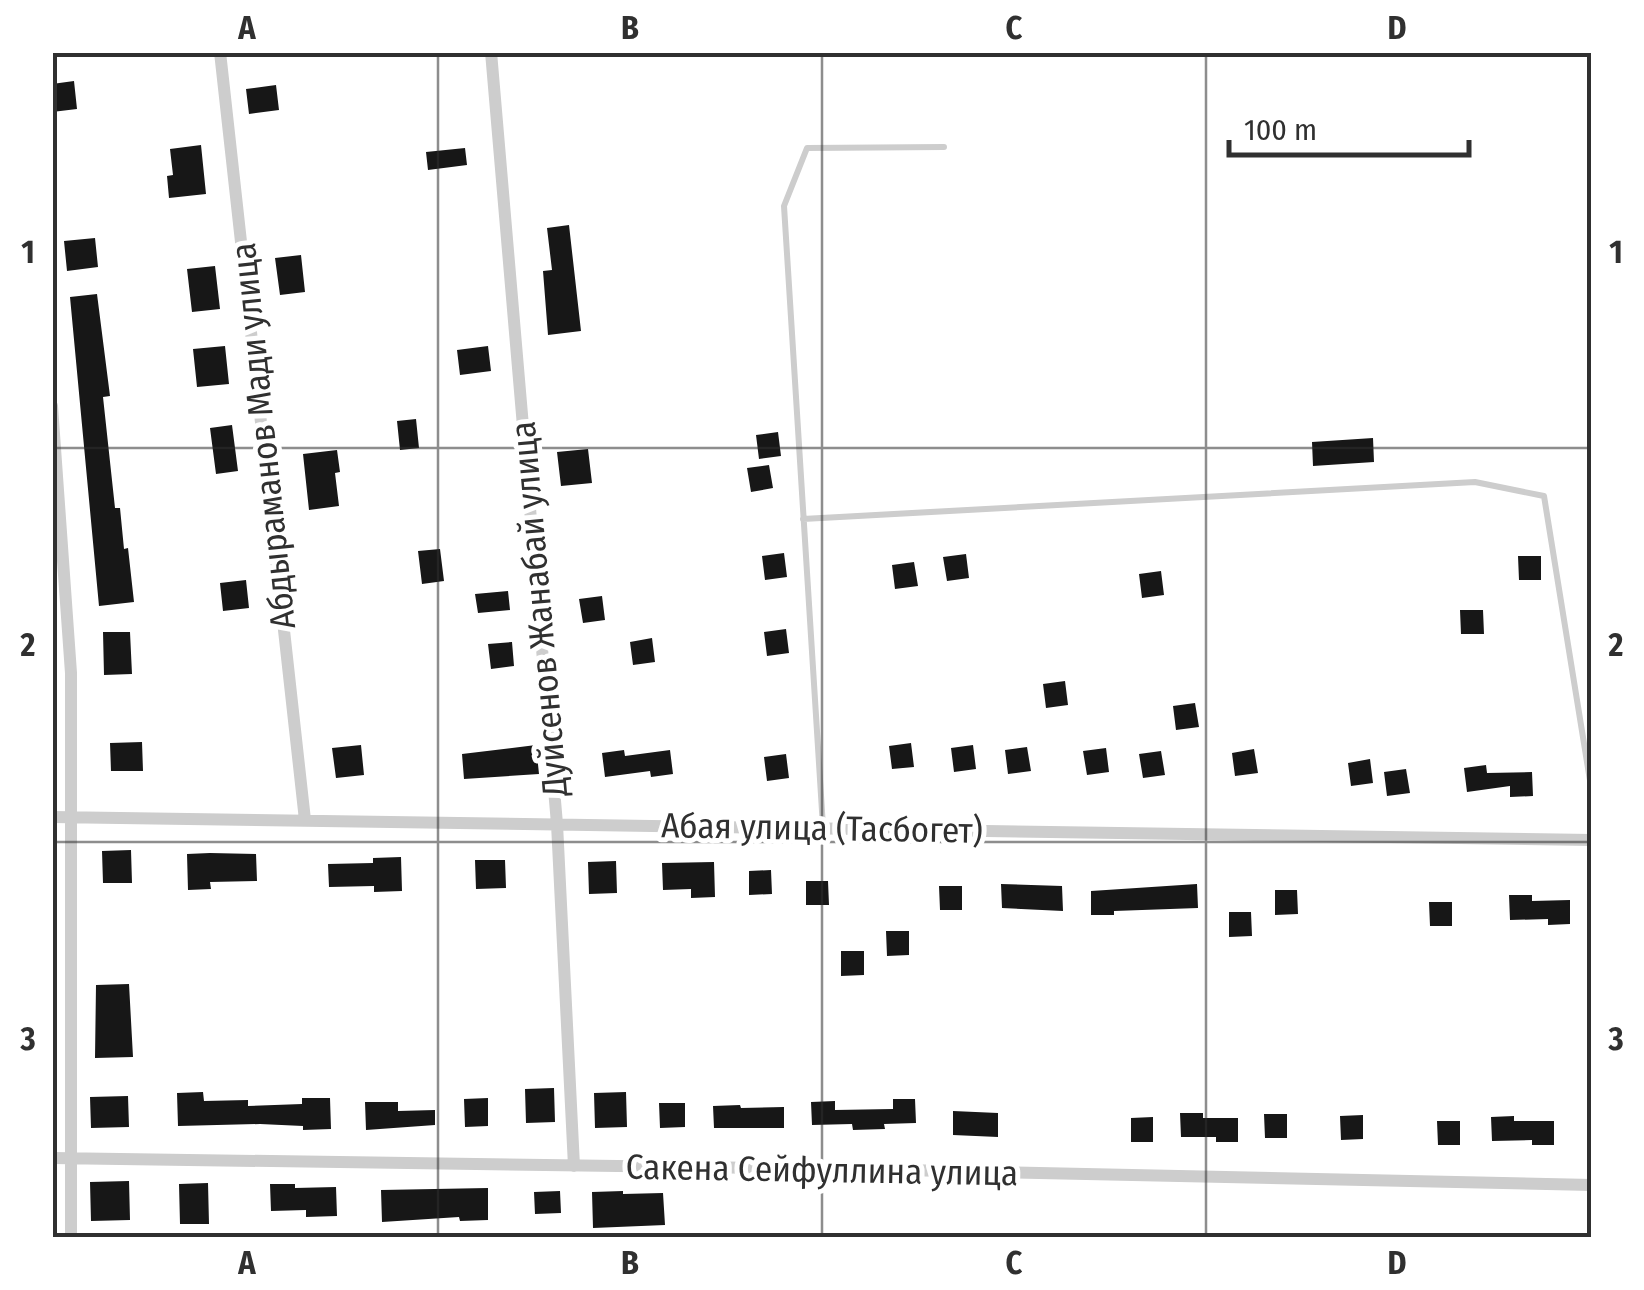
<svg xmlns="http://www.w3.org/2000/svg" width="1644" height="1290" font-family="'Fira Sans Condensed',sans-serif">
  <rect width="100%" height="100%" fill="#fff"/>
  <path fill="#171717" d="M74,81L77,109L52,112V84Z
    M276,85L279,110L249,114L246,89Z
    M201,145L206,194L169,198L167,176L173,175L170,149Z
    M465,148L467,165L428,170L426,152Z
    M569,225L581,331L548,335L543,271L552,270L547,228Z
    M95,238L98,267L67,271L64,241Z
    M301,255L305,292L280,295L275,258Z
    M215,266L220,309L192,312L187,269Z
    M97,294L110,396L103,397L115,508H120L124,549L128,548L134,602L99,606L70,297Z
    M225,346L229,384L197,387L193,349Z
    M488,346L491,371L460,375L457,350Z
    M416,419L419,448L400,450L397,421Z
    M232,425L238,471L216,474L210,428Z
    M778,432L781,456L759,459L756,435Z
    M1373,438L1374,462L1313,466L1312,442Z
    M588,449L592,483L561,486L557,452Z
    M337,450L340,472L335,473L339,506L309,510L303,454Z
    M769,465L773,488L751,492L747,468Z
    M440,549L444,581L422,584L418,551Z
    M784,553L787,577L765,580L762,556Z
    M966,554L969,578L947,581L943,557Z
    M1518,556H1541V580H1519Z
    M914,562L918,586L895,589L892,565Z
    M1161,571L1164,595L1142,598L1139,574Z
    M246,580L249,608L223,611L220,583Z
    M508,591L510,610L478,613L475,594Z
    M602,596L605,620L583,623L579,599Z
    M1460,610H1483L1484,634H1461Z
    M786,629L789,653L767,656L764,632Z
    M103,632H130L132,674L104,675Z
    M652,638L655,662L633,665L630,642Z
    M512,642L514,666L491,669L488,644Z
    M1065,681L1068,705L1046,708L1043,684Z
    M1195,703L1199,727L1176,730L1173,706Z
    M142,742L143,771H111L110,743Z
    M911,743L914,767L892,769L889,746Z
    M361,745L364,775L336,778L332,748Z
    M536,745L539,774L464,779L462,754Z
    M973,745L976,769L954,772L951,748Z
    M1027,747L1031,771L1008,774L1005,750Z
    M1106,748L1109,772L1087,775L1083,751Z
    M1254,749L1258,773L1235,776L1232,753Z
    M624,750L625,756L670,750L673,774L651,777L650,771L605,777L602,753Z
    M1161,751L1165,775L1143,778L1139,754Z
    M786,754L789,778L767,781L764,757Z
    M1370,759L1373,783L1351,786L1348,763Z
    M1486,765L1487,773L1532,772L1533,796L1510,797V786L1467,792L1464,768Z
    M1406,769L1410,793L1387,796L1384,772Z
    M131,850L132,883H103L102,851Z
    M210,853L256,854L257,881L210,882L211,889L188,890L187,854Z
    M401,857L402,891L374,892V886L329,887L328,864L373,863V858Z
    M475,860H505L506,888L476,889Z
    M616,861L617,893L589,894L588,862Z
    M714,862L715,897L691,898V889L663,890L662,863Z
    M771,870L772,894L749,895V871Z
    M806,881H828L829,905H806Z
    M1001,884L1062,886L1063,911L1002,908Z
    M1197,884L1198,908L1114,911V915H1091V891Z
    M939,886H962V910H940Z
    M1275,890H1297L1298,914L1275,915Z
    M1509,895H1532V901L1570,900V924L1548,925V919L1510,920Z
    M1429,902H1452V926H1430Z
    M1229,912H1251L1252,936L1229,937Z
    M886,931H909V955L887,956Z
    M841,951H864V975L841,976Z
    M129,984L133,1057L95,1058L96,985Z
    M554,1088L555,1122L526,1123L525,1089Z
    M203,1092L204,1101L248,1100V1106L302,1104V1098H330L331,1129L303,1130V1126L260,1124L178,1126L177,1093Z
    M626,1092L627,1127L595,1128L594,1093Z
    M128,1096L129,1127L91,1128L90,1097Z
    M488,1098V1126L465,1127L464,1099Z
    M893,1099H915L916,1123L884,1124L885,1129L853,1130L852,1124L812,1125L811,1102L835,1101V1110L893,1109Z
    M365,1102H398V1111L435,1110V1125L366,1130Z
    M659,1103H685V1127L660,1128Z
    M740,1105L741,1108L784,1107V1128H714L713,1106Z
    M953,1111L998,1113V1137L953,1135Z
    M1180,1113H1203V1118H1238V1142H1216V1137H1181Z
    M1264,1114H1287V1138H1265Z
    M1363,1115V1139L1341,1140L1340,1116Z
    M1514,1116V1121H1554V1145H1532V1140L1492,1141L1491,1117Z
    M1153,1117V1142H1131V1118Z
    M1437,1121H1460V1145H1438Z
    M129,1181L130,1220L91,1221L90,1182Z
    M208,1183L209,1224H180L179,1184Z
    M270,1184H295V1188L336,1187L337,1216L306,1217V1210L271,1211Z
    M488,1188V1220L460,1221L459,1217L382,1222L381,1190Z
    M560,1191L561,1213L535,1214L534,1192Z
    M623,1191V1194L663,1193L665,1225L593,1228L592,1192Z"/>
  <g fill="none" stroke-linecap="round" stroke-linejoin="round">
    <path stroke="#cdcdcd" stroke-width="6" d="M803,519L1475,482L1544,496L1592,793
      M823,827L784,206L807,148L944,147"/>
    <path stroke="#cdcdcd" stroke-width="12" d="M220,52L305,820
      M491,52L557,824L574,1166
      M52,406L71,673V1238
      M52,817L1592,840
      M52,1158L902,1170L1592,1185"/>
  </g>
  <path fill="none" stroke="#303030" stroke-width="2.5" stroke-opacity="0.55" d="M438,52V1238M822,52V1238M1206,52V1238M52,448H1592M52,842H1592"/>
  <g text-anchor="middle" stroke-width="10" stroke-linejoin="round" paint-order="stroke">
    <g font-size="35" fill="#303030" stroke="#fff">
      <text transform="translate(263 436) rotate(-96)" y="12">Абдыраманов Мади улица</text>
      <text transform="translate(539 609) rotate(-95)" y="12">Дуйсенов Жанабай улица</text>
      <text transform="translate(822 828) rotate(1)" y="12">Абая улица (Тасбогет)</text>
      <text transform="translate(822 1170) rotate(1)" y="12">Сакена Сейфуллина улица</text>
    </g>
  </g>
  <rect width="1644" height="1290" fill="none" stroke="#ffffff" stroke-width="110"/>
  <path d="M1229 140v15h240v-15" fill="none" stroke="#303030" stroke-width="5"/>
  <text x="1244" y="140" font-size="30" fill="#303030" stroke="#ffffff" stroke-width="8" paint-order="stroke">100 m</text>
  <rect x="55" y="55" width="1534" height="1180" fill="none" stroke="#303030" stroke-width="4"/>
  <g font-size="32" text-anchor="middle" font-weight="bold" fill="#303030">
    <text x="247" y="39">A</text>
    <text x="630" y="39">B</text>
    <text x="1014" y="39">C</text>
    <text x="1397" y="39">D</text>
    <text x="28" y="263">1</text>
    <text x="1616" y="263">1</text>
    <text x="28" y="656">2</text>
    <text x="1616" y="656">2</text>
    <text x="28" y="1050">3</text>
    <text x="1616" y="1050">3</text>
    <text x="247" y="1274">A</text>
    <text x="630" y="1274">B</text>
    <text x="1014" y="1274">C</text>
    <text x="1397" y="1274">D</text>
  </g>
</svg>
